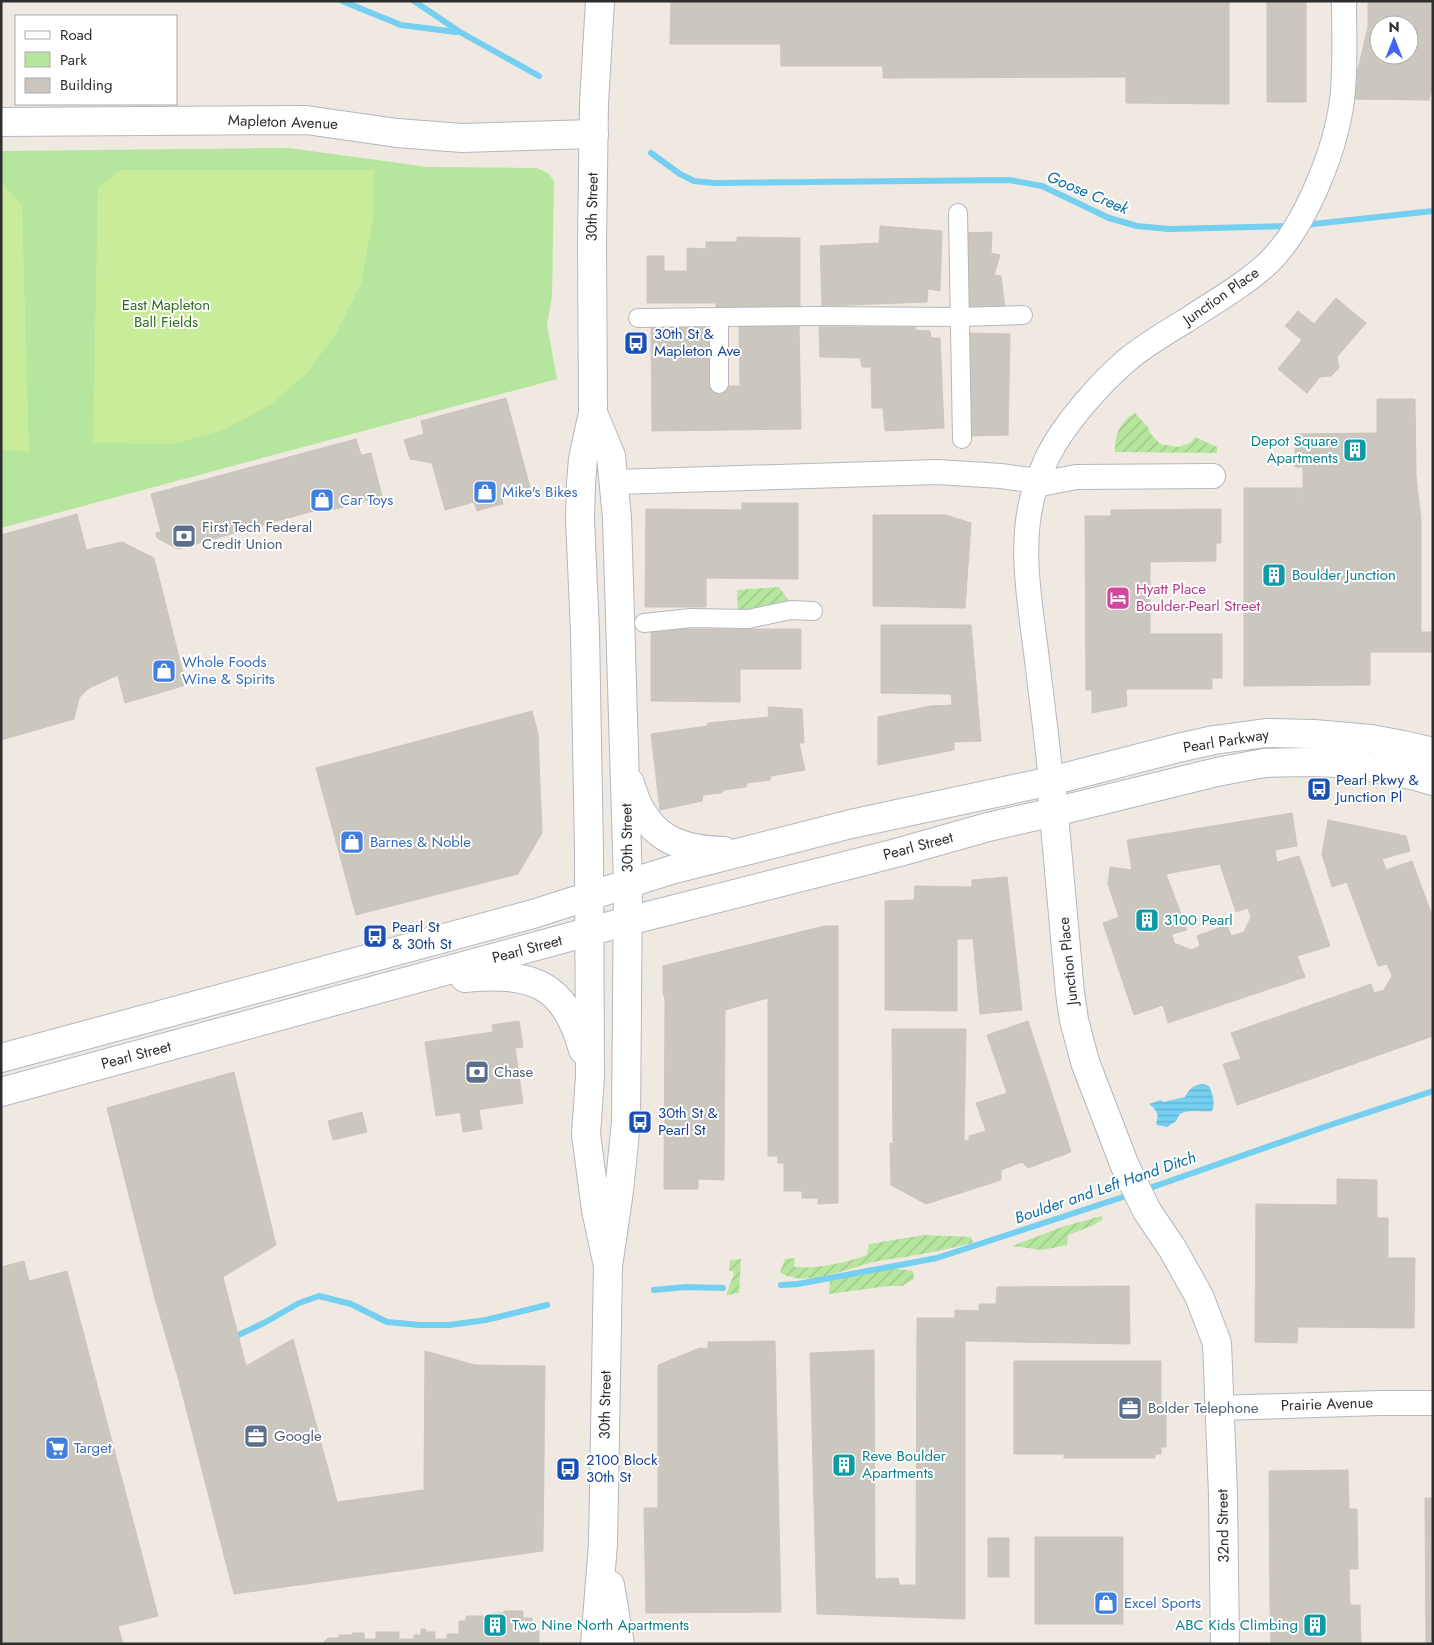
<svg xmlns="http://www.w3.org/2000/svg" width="1434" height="1645" font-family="Jost,sans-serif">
  <defs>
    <pattern id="garden-furrows" width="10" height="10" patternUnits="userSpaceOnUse" patternTransform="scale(1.25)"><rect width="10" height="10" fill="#b6e59e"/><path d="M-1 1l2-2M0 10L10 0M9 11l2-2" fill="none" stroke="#9dc588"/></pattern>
    <pattern id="water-rules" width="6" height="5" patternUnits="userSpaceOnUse" patternTransform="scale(1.25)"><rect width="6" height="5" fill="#75cff0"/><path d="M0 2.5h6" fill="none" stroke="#66b2ce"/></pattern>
  </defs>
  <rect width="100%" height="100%" fill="#efe9e1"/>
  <path fill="#b6e59e" d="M289,148L428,167L537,168L549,174L554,181L552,296L547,325L557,379L1,528V151Z"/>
  <path fill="url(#garden-furrows)" d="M1135,413L1147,426L1151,434L1160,444L1178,447L1190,443L1195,437L1217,447V453L1115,452C1115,435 1119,422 1135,413Z
    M779,587L791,604L738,615L737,590Z
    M1101,1216L1103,1219L1094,1225L1068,1235L1067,1245L1042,1250L1012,1246L1062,1227Z
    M924,1235L971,1237L973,1243C954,1247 935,1252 916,1255C902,1258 887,1259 874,1262C847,1268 805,1289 780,1272L785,1259L795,1258L794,1267C817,1269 846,1263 867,1255L869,1244Z
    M741,1259L739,1293L726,1295L734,1274L733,1271H729L730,1260Z
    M890,1268L913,1271L914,1279L902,1286H888L829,1294L830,1281Z"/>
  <path fill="#c9ec9a" d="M120,170H374L373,219L361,283L335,335L307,373L270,405L223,430L173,444L93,443L98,188Z
    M1,185H3L22,205L29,452L1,449Z"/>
  <path fill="url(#water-rules)" d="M1203,1084L1209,1086C1212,1093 1216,1103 1212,1111C1201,1113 1191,1108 1180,1114L1176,1121L1167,1127L1157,1125L1156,1123C1160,1115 1156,1109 1149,1104L1161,1100L1163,1102L1185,1097C1190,1088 1193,1085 1203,1084Z"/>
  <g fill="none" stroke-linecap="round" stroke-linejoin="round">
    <path stroke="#75cff0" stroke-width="6" d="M342,1L401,25L456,32
      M414,1L460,32L539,76
      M651,153L680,174L694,181L714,183L1009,180L1042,186L1109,218L1137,226L1169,229L1289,226
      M1304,225L1433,211
      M1144,1190L1330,1125L1433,1091
      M781,1285L798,1284L937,1258L1132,1194
      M654,1290L686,1287L723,1288
      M232,1338L264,1323L299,1303L319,1296L351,1304L387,1322L420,1325H449L486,1320L547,1305"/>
  </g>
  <path fill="#cbc7bf" stroke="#cbc5ba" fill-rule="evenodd" d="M671,1H780V44H670Z
    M780,1H882V66H781Z
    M882,1H1229V104L1126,103V77L883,78Z
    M1267,1H1306V102H1267Z
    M1368,1H1433V84L1429,100L1351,99L1368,27ZM1379,25H1409V55H1379Z
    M880,226L942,231L940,291L928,289L927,302L822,306L820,246L879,243Z
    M992,232L991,253L1000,255L994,275L1001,276L1005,310L968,313L961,233Z
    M737,237L800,238V309H716V303H647V256H664V271H687V248L706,249V242H737Z
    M1336,298L1366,323L1337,357L1339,368L1331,376L1320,377L1307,393L1278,369L1302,340L1285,326L1298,311L1314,324Z
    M799,324L801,429L652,431L651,327L713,326V386H740L739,325Z
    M819,327H915V330L930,331L931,338H940L944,428L885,431L883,408H872L871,367H862L860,358L820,357Z
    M967,333L1010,334L1008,435L969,436Z
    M506,398L530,487L501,495L503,504L491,507L477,511L474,502L445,510L432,463L410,459L404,440L424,434L421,421Z
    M1377,399H1415L1416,476H1303V467H1295V434L1377,433Z
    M356,439L361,455L371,453L382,496L332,510L331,506L178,549L157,538L156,533L161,532L151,494Z
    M1303,476H1416L1421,520V632H1432V652H1305Z
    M1244,488H1304L1305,652H1370V685L1244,686Z
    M742,503H798V579L706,578V607H645L646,509L742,510Z
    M1221,509V543H1216V561L1150,562V634H1222V678H1212V689H1126L1127,706L1092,713V690H1086L1085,516H1111V510Z
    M77,514L118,675L89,688L79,698L74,719L1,740V535Z
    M873,515H946L971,523L965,608L873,606Z
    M122,542L154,558L186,685L125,703L86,550Z
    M881,625H971L981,741L954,742V750L878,765V717L930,706L952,705L951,694L881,693Z
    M651,629H801V669H740V702L651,701Z
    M768,707L802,709L804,743H799L805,770L771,776L770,780L747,783L746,787L724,790L721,793L703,795L702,801L660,810L651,734L707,726L708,723L769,717Z
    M532,711L538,734L542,833L518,874L356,915L316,768Z
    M1292,813L1297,846L1275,850L1277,862L1299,856L1330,946L1297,956L1305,977L1168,1023L1163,1005L1134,1015L1103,923L1119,917L1108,884L1110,867L1132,870L1127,840ZM1220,864L1236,912L1248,908L1251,917L1244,932L1231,936L1227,925L1197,936L1200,946L1191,950L1174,943L1172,934L1187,930L1166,874Z
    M1328,820L1406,836L1410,851L1382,859L1386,870L1412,861L1433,918V1036L1237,1105L1223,1064L1241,1059L1231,1033L1371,984L1374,993L1384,990L1392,976L1387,964L1378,966L1347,882L1332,887L1322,854Z
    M1007,877L1022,1010L980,1014L973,939H957V1011L885,1010V901L914,900L915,886L972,887V880Z
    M824,926H838V1203L818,1204V1198H802V1191H784V1163H778V1156H768V998L725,1010L724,1180L698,1179V1189H664L665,999L663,993V966Z
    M519,1021L523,1047L515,1048L523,1103L436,1116L425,1042L493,1032L492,1025Z
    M1028,1021L1071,1152L1028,1168L1022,1162L1001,1170V1180L926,1204L891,1185L890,1143L893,1144L892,1029H966L964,1140L969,1141V1136L986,1131L976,1103L1007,1093L987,1035Z
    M234,1072L276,1245L223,1277L154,1295L107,1108Z
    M479,1109L482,1129L463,1132L460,1112Z
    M362,1112L367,1132L333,1140L328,1121Z
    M1337,1179L1377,1180V1218H1388V1258H1415L1414,1328L1298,1327L1297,1343L1255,1342L1256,1204L1337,1205Z
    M24,1261L29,1281L67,1271L158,1616L118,1626L123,1644H1V1267Z
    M223,1277L246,1366L179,1381L154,1295Z
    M1129,1286L1130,1344L965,1341V1619L817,1614L810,1353L874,1350L875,1579L898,1578L899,1585H916L917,1318H955V1310L979,1311V1304H996L997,1287Z
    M293,1339L337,1502L424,1490L425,1351L475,1365L545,1366L543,1551L234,1594L179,1381L246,1366Z
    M775,1341L781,1612L646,1613L644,1508H658V1365L700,1348L708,1349V1342Z
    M1014,1361H1064V1454H1014Z
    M1064,1361H1161V1405H1166V1447H1161V1454H1155V1458H1064Z
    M1348,1470L1349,1509H1357L1358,1569H1349L1350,1605L1270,1606L1269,1471Z
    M1425,1498H1433V1644H1426Z
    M1035,1537H1123V1624H1035Z
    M988,1538H1009V1577H988Z
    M1360,1605L1361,1644H1271L1270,1606Z
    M504,1611H523V1618H532V1631H539V1644H322L328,1638H339V1635H352V1633H364V1639H376V1632H399V1639H414V1635H421V1629H425L426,1632H435V1639H447V1634H459V1621H466V1616H486V1620H492V1613H504Z"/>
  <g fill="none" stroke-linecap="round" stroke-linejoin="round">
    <g stroke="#b4b7c1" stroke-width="20">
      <path id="pedestrian" d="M958,213L962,439
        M719,317V384
        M638,318L816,316L959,317L1023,315
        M644,623L691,618L748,619L791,610L813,611"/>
    </g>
    <g stroke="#b4b7c1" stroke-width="26">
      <path id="minor" d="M615,482L937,472L1001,476L1038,481C1041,473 1044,464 1048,456C1064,424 1100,383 1127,360C1145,345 1167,332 1187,320C1214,302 1248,283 1270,261C1306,225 1336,149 1342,100C1346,67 1344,34 1344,1
        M1051,781C1047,738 1041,695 1036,652C1029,597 1018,538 1036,485L1076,477L1213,476
        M1220,1408L1380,1403H1433"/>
    </g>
    <g stroke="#b4b7c1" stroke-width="30">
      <path id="tertiary" d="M1,122L306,120L397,133L462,138L594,134
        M1036,485L1038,481
        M1051,781L1070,993L1074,1020L1085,1062L1125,1166L1147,1211L1172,1248L1199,1296L1217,1343L1223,1495L1225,1644"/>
    </g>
    <g stroke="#b4b7c1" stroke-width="30">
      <path id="secondary" d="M600,1L594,103L592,243L593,413L583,459L581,483L580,519L585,632L589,852L590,1077L586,1134L596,1210L608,1266
        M593,413L611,456L617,518L628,883L626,1122L619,1191L608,1266L603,1544L595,1644
        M630,783C644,834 674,850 724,851
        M465,978C531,972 565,982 583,1050
        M1,1058L533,914L671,870L851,824L1051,781L1178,748L1214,740L1266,733L1314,734L1371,739L1403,745L1433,752
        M1,1092L628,921L896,853L988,827L1054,812L1217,772L1264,763L1309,762L1339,763L1375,768L1416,776L1433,781
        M610,1585L620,1644"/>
    </g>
    <use href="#pedestrian" stroke="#fff" stroke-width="18"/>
    <use href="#minor" stroke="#fff" stroke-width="24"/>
    <use href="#tertiary" stroke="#fff" stroke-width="28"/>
    <use href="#secondary" stroke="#fff" stroke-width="28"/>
  </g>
  <defs>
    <g id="bus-square" transform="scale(1.25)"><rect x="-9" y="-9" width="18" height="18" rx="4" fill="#1a4fb4" stroke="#fff"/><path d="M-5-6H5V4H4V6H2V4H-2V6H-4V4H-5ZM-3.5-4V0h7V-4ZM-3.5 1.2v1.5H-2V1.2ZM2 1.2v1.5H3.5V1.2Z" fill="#fff"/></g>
    <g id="building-square" transform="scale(1.25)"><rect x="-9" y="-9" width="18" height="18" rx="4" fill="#0f9aa8" stroke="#fff"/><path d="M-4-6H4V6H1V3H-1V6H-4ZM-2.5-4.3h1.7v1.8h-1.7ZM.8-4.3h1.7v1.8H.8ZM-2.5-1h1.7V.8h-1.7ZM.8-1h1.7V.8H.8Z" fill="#fff"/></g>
    <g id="shop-square" transform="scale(1.25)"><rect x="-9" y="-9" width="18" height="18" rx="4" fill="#3f7fe0" stroke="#fff"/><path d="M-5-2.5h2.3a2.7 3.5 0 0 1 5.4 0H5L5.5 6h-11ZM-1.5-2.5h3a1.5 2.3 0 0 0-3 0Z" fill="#fff"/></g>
    <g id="bank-square" transform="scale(1.25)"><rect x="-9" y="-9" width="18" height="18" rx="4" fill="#5c6f8a" stroke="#fff"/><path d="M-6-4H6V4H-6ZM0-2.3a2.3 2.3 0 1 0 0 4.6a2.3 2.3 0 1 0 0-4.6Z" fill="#fff"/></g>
    <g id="hotel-square" transform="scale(1.25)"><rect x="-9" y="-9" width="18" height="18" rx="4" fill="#d1479c" stroke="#fff"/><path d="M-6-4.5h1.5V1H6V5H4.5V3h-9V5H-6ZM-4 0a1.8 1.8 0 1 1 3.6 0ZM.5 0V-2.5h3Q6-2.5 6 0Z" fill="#fff"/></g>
    <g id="office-square" transform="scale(1.25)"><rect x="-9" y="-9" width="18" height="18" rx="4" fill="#5c6f8a" stroke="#fff"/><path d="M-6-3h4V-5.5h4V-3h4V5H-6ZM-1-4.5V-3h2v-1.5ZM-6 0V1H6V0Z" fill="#fff"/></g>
    <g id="supermarket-square" transform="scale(1.25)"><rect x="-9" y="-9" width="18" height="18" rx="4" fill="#3f7fe0" stroke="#fff"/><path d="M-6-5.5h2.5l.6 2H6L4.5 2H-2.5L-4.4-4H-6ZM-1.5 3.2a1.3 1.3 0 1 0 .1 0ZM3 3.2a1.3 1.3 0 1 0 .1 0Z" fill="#fff"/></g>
  </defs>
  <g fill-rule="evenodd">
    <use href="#bus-square" x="636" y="343"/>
    <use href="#building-square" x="1355" y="450"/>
    <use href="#shop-square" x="485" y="492"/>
    <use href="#shop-square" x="322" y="500"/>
    <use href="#bank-square" x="184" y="536"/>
    <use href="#building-square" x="1274" y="575"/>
    <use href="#hotel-square" x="1118" y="598"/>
    <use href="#shop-square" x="164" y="671"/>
    <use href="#bus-square" x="1319" y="789"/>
    <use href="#shop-square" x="352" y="842"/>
    <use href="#building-square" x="1147" y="920"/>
    <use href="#bus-square" x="375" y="936"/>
    <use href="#bank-square" x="477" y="1072"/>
    <use href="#bus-square" x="640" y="1122"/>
    <use href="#office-square" x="1130" y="1408"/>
    <use href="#office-square" x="256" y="1436"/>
    <use href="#supermarket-square" x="57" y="1448"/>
    <use href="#building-square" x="844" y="1465"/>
    <use href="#bus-square" x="568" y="1469"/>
    <use href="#shop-square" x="1106" y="1603"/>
    <use href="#building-square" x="495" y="1625"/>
    <use href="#building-square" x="1315" y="1625"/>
  </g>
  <g text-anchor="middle" stroke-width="4" stroke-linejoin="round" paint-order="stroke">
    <g font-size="15" fill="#2e2e2e" stroke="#fff">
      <text transform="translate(283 122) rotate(2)" y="5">Mapleton Avenue</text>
      <text transform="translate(592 207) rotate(-89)" y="5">30th Street</text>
      <text transform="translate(1221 296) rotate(-35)" y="5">Junction Place</text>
      <text transform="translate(1226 741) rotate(-9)" y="5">Pearl Parkway</text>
      <text transform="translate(627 838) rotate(-91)" y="5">30th Street</text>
      <text transform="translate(918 846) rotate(-15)" y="5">Pearl Street</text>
      <text transform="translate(527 949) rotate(-15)" y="5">Pearl Street</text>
      <text transform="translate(1068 961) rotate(-96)" y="5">Junction Place</text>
      <text transform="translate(136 1055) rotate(-15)" y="5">Pearl Street</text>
      <text transform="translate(1327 1404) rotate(-2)" y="5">Prairie Avenue</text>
      <text transform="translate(605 1405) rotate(-89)" y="5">30th Street</text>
      <text transform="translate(1223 1526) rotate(-91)" y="5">32nd Street</text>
    </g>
    <g font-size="15" fill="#2c6e1b" stroke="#fff">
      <text x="166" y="310">East Mapleton<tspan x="166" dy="17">Ball Fields</tspan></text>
    </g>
    <g font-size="15" fill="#164399" stroke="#fff" text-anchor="start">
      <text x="654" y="339">30th St &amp;<tspan x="654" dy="17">Mapleton Ave</tspan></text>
      <text x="1336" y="785">Pearl Pkwy &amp;<tspan x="1336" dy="17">Junction Pl</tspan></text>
      <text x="392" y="932">Pearl St<tspan x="392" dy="17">&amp; 30th St</tspan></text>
      <text x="658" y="1118">30th St &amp;<tspan x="658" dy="17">Pearl St</tspan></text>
      <text x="586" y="1465">2100 Block<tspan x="586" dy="17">30th St</tspan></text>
    </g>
    <g font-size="15" fill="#0d838f" stroke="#fff" text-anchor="start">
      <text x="1338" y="446" text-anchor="end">Depot Square<tspan x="1338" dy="17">Apartments</tspan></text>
      <text x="1292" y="580">Boulder Junction</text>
      <text x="1164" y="925">3100 Pearl</text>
      <text x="862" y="1461">Reve Boulder<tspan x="862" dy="17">Apartments</tspan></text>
      <text x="512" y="1630">Two Nine North Apartments</text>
      <text x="1298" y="1630" text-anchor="end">ABC Kids Climbing</text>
    </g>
    <g font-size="15" fill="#366cbe" stroke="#fff" text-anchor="start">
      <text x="502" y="497">Mike's Bikes</text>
      <text x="340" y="505">Car Toys</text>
      <text x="182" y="667">Whole Foods<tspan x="182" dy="17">Wine &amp; Spirits</tspan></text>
      <text x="370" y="847">Barnes &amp; Noble</text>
      <text x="74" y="1453">Target</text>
      <text x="1124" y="1608">Excel Sports</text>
    </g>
    <g font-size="15" fill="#4e5e75" stroke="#fff" text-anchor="start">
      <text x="202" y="532">First Tech Federal<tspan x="202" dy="17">Credit Union</tspan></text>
      <text x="494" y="1077">Chase</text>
      <text x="1148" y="1413">Bolder Telephone</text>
      <text x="274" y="1441">Google</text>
    </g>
    <g font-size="15" fill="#b23c85" stroke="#fff" text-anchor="start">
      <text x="1136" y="594">Hyatt Place<tspan x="1136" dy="17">Boulder-Pearl Street</tspan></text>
    </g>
    <g font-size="16" font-style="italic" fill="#0d6fa3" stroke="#fff">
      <text transform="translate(1088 192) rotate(23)" y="6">Goose Creek</text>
      <text transform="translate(1105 1187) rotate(-19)" y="6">Boulder and Left Hand Ditch</text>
    </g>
  </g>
  <rect width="1434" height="1645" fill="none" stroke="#2e2e2e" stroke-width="5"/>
  <rect x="15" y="15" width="162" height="90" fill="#ffffff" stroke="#ababab"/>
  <rect x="25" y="31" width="25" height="8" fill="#ffffff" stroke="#ababab"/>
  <text x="60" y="40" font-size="15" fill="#2e2e2e">Road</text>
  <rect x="25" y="52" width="25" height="15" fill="#b6e59e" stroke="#ababab"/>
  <text x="60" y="65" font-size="15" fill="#2e2e2e">Park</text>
  <rect x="25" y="78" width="25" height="15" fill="#cbc7bf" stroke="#ababab"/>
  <text x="60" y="90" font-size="15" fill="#2e2e2e">Building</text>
  <g transform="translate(1394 40)"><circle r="24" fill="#ffffff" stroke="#ababab"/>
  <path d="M0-4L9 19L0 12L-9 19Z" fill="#4264fb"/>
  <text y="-8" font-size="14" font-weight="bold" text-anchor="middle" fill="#2e2e2e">N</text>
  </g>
</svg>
